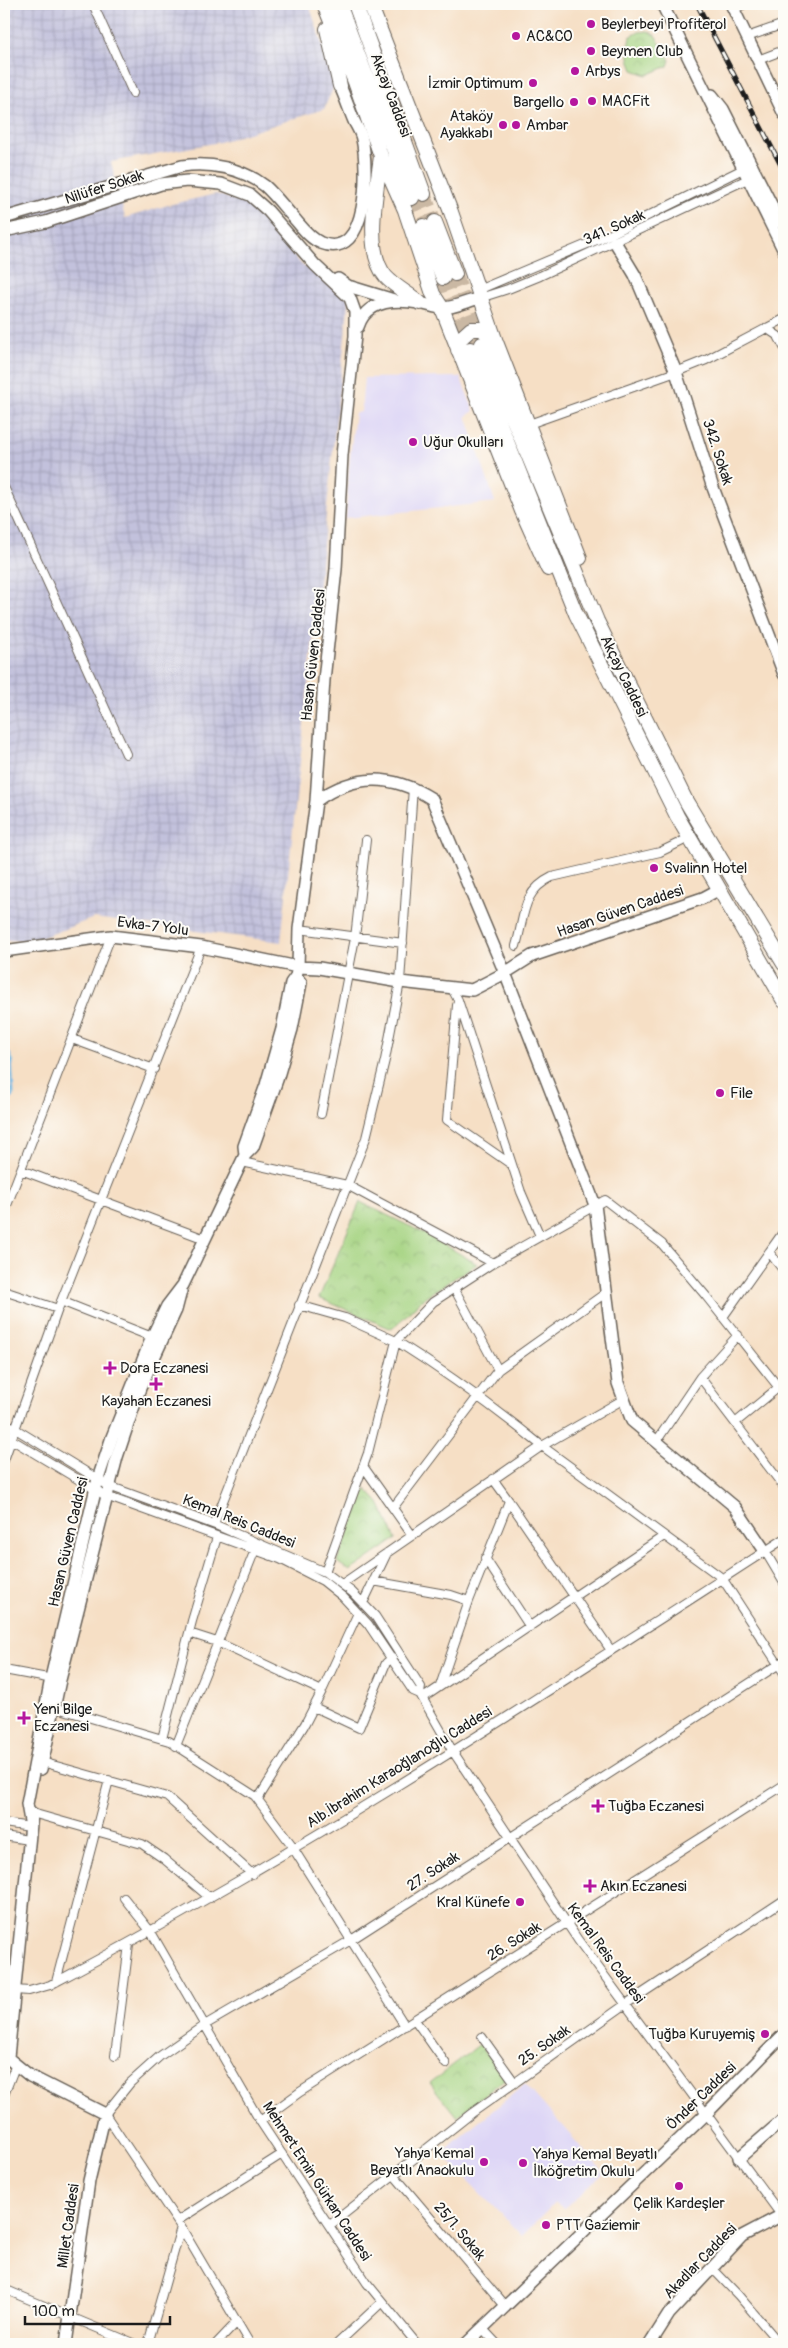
<svg xmlns="http://www.w3.org/2000/svg" width="788" height="2348" font-family="Pangolin,sans-serif">
  <defs>
    <pattern id="industrial-grid" width="8" height="8" patternUnits="userSpaceOnUse" patternTransform="scale(1.25)"><rect width="8" height="8" fill="#c2c1dc"/><path d="M0 4h8M4 0v8" fill="none" stroke="#a6a5bc"/></pattern>
    <pattern id="park-crowns" width="20" height="18" patternUnits="userSpaceOnUse" patternTransform="scale(1.25)"><rect width="20" height="18" fill="#a5d381"/><path d="M2 6a3 3 0 1 1 6 0M12 15a3 3 0 1 1 6 0" fill="none" stroke="#8db56f"/></pattern>
  </defs>
  <rect width="100%" height="100%" fill="#fdfcf7"/>
  <filter id="ink" filterUnits="userSpaceOnUse"><feTurbulence type="fractalNoise" baseFrequency=".02" numOctaves="2"/><feDisplacementMap in="SourceGraphic" scale="10" xChannelSelector="R" yChannelSelector="G"/><feConvolveMatrix kernelMatrix="1 2 1 2 8 2 1 2 1" color-interpolation-filters="sRGB"/></filter>
  <filter id="wash" filterUnits="userSpaceOnUse"><feTurbulence type="fractalNoise" baseFrequency=".0096" numOctaves="4" result="noise"/><feDisplacementMap in="SourceGraphic" scale="20" xChannelSelector="R" yChannelSelector="G"/><feGaussianBlur stdDeviation="1.12" result="paint"/><feColorMatrix in="noise" values="0 0 0 0 0 0 0 0 0 0 0 0 0 0 0 0 0 1.4 0 .05"/><feComposite in="paint" operator="in"/></filter>
  <g filter="url(#wash)">
    <rect width="100%" height="100%" fill="#f6dfc5"/>
    <path fill="#ddd5f6" d="M460,377L474,411L466,416L495,502L346,518L349,467L355,413L361,412L364,378Z
      M525,2084L604,2173L564,2209L555,2203L522,2236L441,2153Z"/>
    <path fill="url(#industrial-grid)" d="M4,4H309L335,84L324,109L220,142L111,162L125,218L168,205L216,194L251,205L302,265L349,298L281,942L94,918L33,941L4,940Z"/>
    <path fill="url(#park-crowns)" stroke="#60784e" d="M648,31L655,35L670,60L668,66L647,75L633,70C628,58 627,50 630,37L639,32Z
      M360,1202L430,1236L477,1264L426,1296L392,1329L319,1298Z
      M366,1489L379,1503L396,1539L350,1571L337,1562Z
      M480,2044L506,2078L457,2117L430,2083Z"/>
    <g fill="none" stroke-linecap="round" stroke-linejoin="round">
      <path stroke="#6ebbe8" stroke-width="3" d="M4,1044L11,1058L13,1096L4,1104"/>
    </g>
  </g>
  <g filter="url(#ink)">
    <g fill="none" stroke-linecap="round" stroke-linejoin="round">
      <path stroke="#cab8a3" stroke-width="14" stroke-dasharray="14 7" stroke-linecap="butt" d="M424,194L435,222
        M412,198L423,226
        M455,274L482,344
        M443,278L469,345"/>
      <g stroke="#686057" stroke-width="10">
        <path id="street" d="M93,4L133,93
          M734,9L745,4
          M747,37L784,24
          M758,60L784,50
          M478,290L611,234L747,167
          M480,298L508,289L540,276L752,177
          M766,328L778,336L784,347
          M529,424L676,372L706,360L784,319
          M4,487L126,754
          M299,929L403,943
          M516,946C525,916 521,892 552,877L660,852L689,838
          M451,987L458,1000L521,1192L540,1236
          M457,1005L447,1120L512,1165
          M72,1039L154,1069
          M321,1114L355,938L366,840
          M242,1162L347,1185L493,1263
          M21,1170L205,1239
          M4,1213L111,936
          M769,1252L784,1271
          M454,1288L498,1370
          M4,1291L58,1309
          M61,1301L152,1337
          M299,1305L345,1318L396,1341L433,1302L493,1263L605,1200L662,1244L706,1296L784,1394
          M723,1317L784,1231
          M700,1377L738,1335
          M624,1399L542,1446L722,1578L784,1673
          M4,1422L109,1486L218,1526L325,1572L352,1592L375,1616L421,1687L420,1694L452,1750L578,1940L784,2219
          M735,1423L779,1387
          M4,1435L106,1496L280,1559L323,1581L343,1597L368,1624L413,1691L420,1694
          M656,1442L700,1377L784,1487
          M4,1460L58,1309L201,947
          M363,1466L412,1535
          M509,1501L610,1649
          M393,1508L498,1370L607,1292
          M214,1524L366,1138L385,1060L400,982L413,787
          M765,1551L784,1583
          M485,1558L530,1627
          M325,1572L368,1453L396,1341C447,1373 495,1408 542,1446L342,1584
          M373,1581L451,1595L469,1601
          M363,1603L387,1553
          M189,1633L217,1642L322,1691L358,1613
          M4,1670L53,1679
          M440,1686L469,1601L509,1501L493,1479
          M423,1698L664,1536
          M50,1706L169,1741L255,1796L294,1848
          M314,1707L359,1728L386,1663L392,1658
          M162,1739L192,1621L217,1537
          M176,1746L255,1550
          M42,1762L167,1797L252,1874
          M258,1799L305,1724L322,1691
          M32,1813L142,1844L164,1859L210,1898
          M4,1823L30,1827
          M4,1836L28,1840
          M293,1848L405,2026
          M124,1898L151,1932L260,2121L367,2283L417,2344
          M56,1982L109,1780
          M15,1990L29,1991L50,1985C304,1852 544,1694 784,1539
          M415,2020L446,2064
          M482,2037L515,2083
          M115,2056L129,1944
          M4,2095L16,2064
          M260,2121L300,2092L784,1785
          M394,2175L505,2306
          M177,2221L282,2154
          M330,2225L472,2113L626,2004L784,1900
          M712,2268L738,2295L780,2344
          M4,2289L135,2344
          M482,2328L497,2344
          M148,2344L181,2227
          M216,2344L237,2322
          M250,2344L181,2227L105,2114L130,2083L160,2056L203,2026L351,1940L784,1661
          M337,2344L382,2302"/>
      </g>
      <g stroke="#686057" stroke-width="14">
        <path id="secondary" d="M662,4L784,251
          M731,4L784,114
          M712,95L723,109L772,206L775,223
          M4,218L182,166C210,162 242,168 265,186C275,195 284,207 293,217C301,226 309,238 321,243C370,262 368,165 362,139C361,133 357,127 354,121C349,109 345,97 340,86
          M4,231L46,222L161,184L187,181L221,184L250,195L268,211L315,265L350,298L355,312V336L342,455L336,569L324,680L316,801L299,929L298,967L296,976L291,983L282,1029L266,1085L244,1146L245,1155
          M615,242L635,275L676,372L712,485L784,674
          M338,279L348,286L394,300
          M358,327C366,300 395,299 419,303C427,304 435,308 442,308C454,308 468,301 480,298
          M316,801C355,773 392,774 432,799L505,973L595,1205L618,1383L632,1421L735,1507L765,1551
          M4,951L111,936L201,947L298,967L319,968L400,982L472,990L505,973L532,956L703,898L718,890
          M41,1769L60,1680L117,1457L140,1388L176,1310L181,1291
          M30,1821L27,1804L51,1678L98,1479L112,1437L152,1337L167,1306L183,1285L245,1155L253,1147L277,1080L292,1029L301,983L296,976
          M4,2055L30,2076L105,2114L89,2181L66,2344
          M8,2057L32,1814
          M739,2158L784,2119
          M466,2344L707,2113L784,2034
          M650,2344L669,2314L742,2236L784,2214"/>
      </g>
      <g stroke="#686057" stroke-width="16">
        <path id="highway" d="M324,4L355,82L381,156L405,210L433,294L442,308L522,511L548,569
          M339,4L412,198
          M355,4L424,194
          M370,4L451,212L496,342L580,558
          M327,29L340,86
          M381,156C377,189 363,251 386,277C395,287 410,294 420,303
          M435,222L455,274
          M423,226L443,278
          M482,344L597,621L686,801L784,964
          M470,349L576,614L677,816L784,1001
          M458,350L460,339L471,329H482L495,341"/>
      </g>
      <use href="#street" stroke="#fff" stroke-width="8"/>
      <use href="#secondary" stroke="#fff" stroke-width="11"/>
      <use href="#highway" stroke="#fff" stroke-width="14"/>
      <g stroke="#1c1c1c" stroke-width="5">
        <path id="rail" d="M697,4L784,171"/>
      </g>
      <use href="#rail" stroke="#fdfcf7" stroke-width="3" stroke-dasharray="9" stroke-linecap="butt"/>
    </g>
  </g>
  <g fill="#b5179e" stroke="#fdfcf7" stroke-width="2">
    <circle cx="591" cy="24" r="5"/>
    <circle cx="516" cy="36" r="5"/>
    <circle cx="591" cy="51" r="5"/>
    <circle cx="575" cy="71" r="5"/>
    <circle cx="533" cy="83" r="5"/>
    <circle cx="592" cy="101" r="5"/>
    <circle cx="574" cy="102" r="5"/>
    <circle cx="503" cy="125" r="5"/>
    <circle cx="516" cy="125" r="5"/>
    <circle cx="413" cy="442" r="5"/>
    <circle cx="654" cy="868" r="5"/>
    <circle cx="720" cy="1093" r="5"/>
    <path d="M107.5 1360.5h5v5h5v5h-5v5h-5v-5h-5v-5h5z"/>
    <path d="M153.5 1376.5h5v5h5v5h-5v5h-5v-5h-5v-5h5z"/>
    <path d="M21.5 1710.5h5v5h5v5h-5v5h-5v-5h-5v-5h5z"/>
    <path d="M595.5 1798.5h5v5h5v5h-5v5h-5v-5h-5v-5h5z"/>
    <path d="M587.5 1878.5h5v5h5v5h-5v5h-5v-5h-5v-5h5z"/>
    <circle cx="520" cy="1902" r="5"/>
    <circle cx="765" cy="2034" r="5"/>
    <circle cx="484" cy="2162" r="5"/>
    <circle cx="523" cy="2163" r="5"/>
    <circle cx="679" cy="2186" r="5"/>
    <circle cx="546" cy="2225" r="5"/>
  </g>
  <g text-anchor="middle" stroke-width="4" stroke-linejoin="round" paint-order="stroke">
    <g font-size="15" fill="#1c1c1c" stroke="#fdfcf7" text-anchor="start">
      <text x="601" y="29">Beylerbeyi Profiterol</text>
      <text x="526" y="41">AC&amp;CO</text>
      <text x="601" y="56">Beymen Club</text>
      <text x="585" y="76">Arbys</text>
      <text x="523" y="88" text-anchor="end">İzmir Optimum</text>
      <text x="602" y="106">MACFit</text>
      <text x="564" y="107" text-anchor="end">Bargello</text>
      <text x="493" y="121" text-anchor="end">Ataköy<tspan x="493" dy="17">Ayakkabı</tspan></text>
      <text x="526" y="130">Ambar</text>
      <text x="423" y="447">Uğur Okulları</text>
      <text x="664" y="873">Svalinn Hotel</text>
      <text x="730" y="1098">File</text>
      <text x="120" y="1373">Dora Eczanesi</text>
      <text x="156" y="1406" text-anchor="middle">Kayahan Eczanesi</text>
      <text x="34" y="1714">Yeni Bilge<tspan x="34" dy="17">Eczanesi</tspan></text>
      <text x="608" y="1811">Tuğba Eczanesi</text>
      <text x="600" y="1891">Akın Eczanesi</text>
      <text x="510" y="1907" text-anchor="end">Kral Künefe</text>
      <text x="755" y="2039" text-anchor="end">Tuğba Kuruyemiş</text>
      <text x="474" y="2158" text-anchor="end">Yahya Kemal<tspan x="474" dy="17">Beyatlı Anaokulu</tspan></text>
      <text x="533" y="2159">Yahya Kemal Beyatlı<tspan x="533" dy="17">İlköğretim Okulu</tspan></text>
      <text x="679" y="2208" text-anchor="middle">Çelik Kardeşler</text>
      <text x="556" y="2230">PTT Gaziemir</text>
    </g>
    <g font-size="15" fill="#1c1c1c" stroke="#fdfcf7">
      <text transform="translate(391 95) rotate(69)" y="5">Akçay Caddesi</text>
      <text transform="translate(104 187) rotate(-18)" y="5">Nilüfer Sokak</text>
      <text transform="translate(614 227) rotate(-24)" y="5">341. Sokak</text>
      <text transform="translate(718 452) rotate(72)" y="5">342. Sokak</text>
      <text transform="translate(313 655) rotate(-84)" y="5">Hasan Güven Caddesi</text>
      <text transform="translate(624 676) rotate(64)" y="5">Akçay Caddesi</text>
      <text transform="translate(620 911) rotate(-19)" y="5">Hasan Güven Caddesi</text>
      <text transform="translate(153 926) rotate(7)" y="5">Evka-7 Yolu</text>
      <text transform="translate(239 1521) rotate(22)" y="5">Kemal Reis Caddesi</text>
      <text transform="translate(68 1542) rotate(-77)" y="5">Hasan Güven Caddesi</text>
      <text transform="translate(399 1767) rotate(-32)" y="5">Alb.İbrahim Karaoğlanoğlu Caddesi</text>
      <text transform="translate(433 1871) rotate(-33)" y="5">27. Sokak</text>
      <text transform="translate(514 1941) rotate(-32)" y="5">26. Sokak</text>
      <text transform="translate(606 1953) rotate(54)" y="5">Kemal Reis Caddesi</text>
      <text transform="translate(544 2045) rotate(-35)" y="5">25. Sokak</text>
      <text transform="translate(701 2096) rotate(-44)" y="5">Önder Caddesi</text>
      <text transform="translate(317 2181) rotate(57)" y="5">Mehmet Emin Gürkan Caddesi</text>
      <text transform="translate(68 2226) rotate(-82)" y="5">Millet Caddesi</text>
      <text transform="translate(460 2231) rotate(50)" y="5">25/1. Sokak</text>
      <text transform="translate(700 2261) rotate(-46)" y="5">Akadlar Caddesi</text>
    </g>
  </g>
  <rect width="788" height="2348" fill="none" stroke="#fdfcf7" stroke-width="20"/>
  <path d="M25 2316v8h145v-8" fill="none" stroke="#1c1c1c" stroke-width="2.5"/>
  <text x="32" y="2316" font-size="15" fill="#1c1c1c" stroke="#fdfcf7" stroke-width="4" paint-order="stroke">100 m</text>
</svg>
